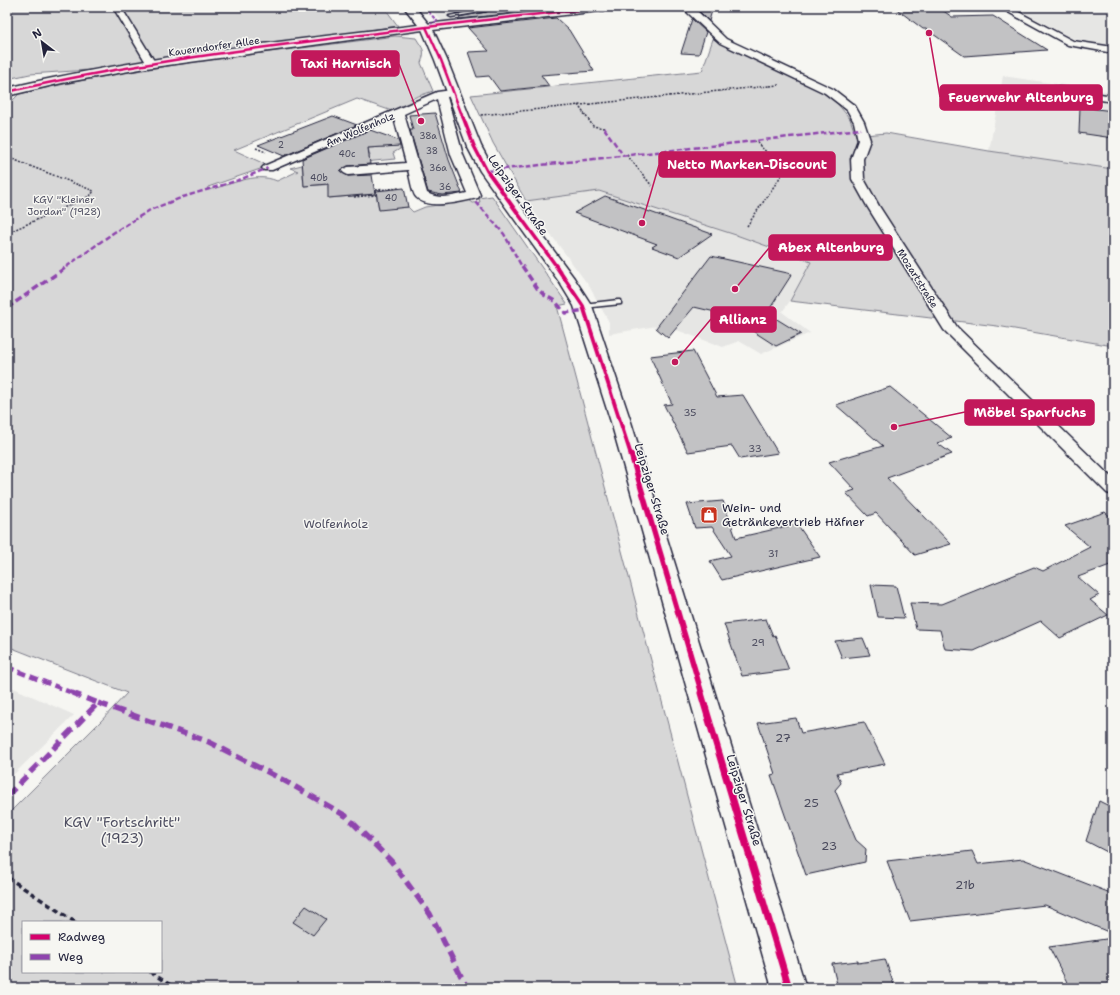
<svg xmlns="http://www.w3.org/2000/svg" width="1120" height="995" font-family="'Shantell Sans',sans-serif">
  <rect width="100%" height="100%" fill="#f6f6f2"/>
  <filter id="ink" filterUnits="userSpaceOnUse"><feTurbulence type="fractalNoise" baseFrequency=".025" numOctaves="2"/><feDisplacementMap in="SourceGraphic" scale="8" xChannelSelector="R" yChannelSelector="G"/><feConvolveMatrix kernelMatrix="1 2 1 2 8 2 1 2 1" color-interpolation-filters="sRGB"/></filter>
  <g filter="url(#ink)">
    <path fill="#e6e6e4" d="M428,7H584L443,22Z
      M1014,7H1113V47L1090,43L1071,38Z
      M1003,76L1113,92V170L989,151Z
      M599,191L739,236L811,262L790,301L782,312L810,333L761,354L739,341L723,347L663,325L609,334V322L589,286L526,201Z
      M7,685L74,715L7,781Z"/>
    <path fill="#d7d7d7" stroke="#7c7c89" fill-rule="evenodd" d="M7,7H384L398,26L103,69L30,74L7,79Z
      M395,36L416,38C423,50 426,49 421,63L433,91L410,99L415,101L392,111L357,99L234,150L269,166L208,187L207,190C230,186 254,171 277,181L298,171L290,168L302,165L304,186L335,184V186H328L329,198L376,194L379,209L408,207L413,212L425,207L469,200L473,203L480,202L479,198L492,196L567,304L557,306L738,988H7V815L101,721L127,693L7,646V116L10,114V103L19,94C142,65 269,53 395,36ZM23,922H161V972H23Z
      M713,39L803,81L828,96L837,103L850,119L856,136L886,133L989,151L1113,169V346L997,326L790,301L811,262L739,236L599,191L526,201L493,143L471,95L702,71Z
      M395,142H399L400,149L393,153L395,159L364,162V167L349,168L345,167L361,157L370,156L368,148L396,146Z"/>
    <path fill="#c2c2c4" stroke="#22223b" d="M450,7H476L477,9L455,13Z
      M484,7H531L535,11L460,19L459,17L486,12L488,11Z
      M697,7H713L709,21L696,8Z
      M894,7H938L952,17L993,16L1047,50L964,56L926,29H923Z
      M556,18L569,30L594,71L541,75L549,86L500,91L489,76L477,77L468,52L489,51L468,28Z
      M692,19L706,32L699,54L681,53Z
      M1080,107L1113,111V138L1079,133Z
      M435,113L449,160L462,193L442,195L428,192L410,130H413L409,115Z
      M333,116L357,125L284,156L258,145Z
      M370,130L398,140L400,146L368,148L370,164L348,166L340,171L348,176L372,175L375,194L328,198V184L304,186L302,159Z
      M404,188L408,207L379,210L376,191Z
      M605,196L712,234L679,257L652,247L657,244L574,213Z
      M711,256L792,274L767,313L801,334L776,346L728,315L694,307L668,338L656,328Z
      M693,351L717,397L743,395L778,453L740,459L732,446L688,452L664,405L672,404L650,356Z
      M890,387L952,438L937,443L952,454L887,478L951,544L915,555L876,513L868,516L846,493L855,490L829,462L883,446L836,405Z
      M723,501L736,538L797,524L820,557L722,580L710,561L731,556L712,527L695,528L687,504Z
      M1105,512L1113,519V568L1110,565L1078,577L1099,595L1090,600L1108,615L1060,638L1041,621L974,651L945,649L940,630L916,629L910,603L942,604L1034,567L1043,571L1090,547L1065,526Z
      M871,585L896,586L904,618L878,617Z
      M766,619L773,636L775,635L789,670L742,676L724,624Z
      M863,638L870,655L842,658L835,641Z
      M796,718L801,733L864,722L885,764L837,773L841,783L835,790L856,840L866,849L865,862L806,875L771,775L775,774L758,723Z
      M1099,801L1113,808V855L1086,841Z
      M972,851L978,864L1023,859L1113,894V934L1045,905L910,921L887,861Z
      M306,906L326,919L313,935L293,922Z
      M1113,938V988H1070L1049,947Z
      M885,959L895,988H838L832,964L858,961V963Z"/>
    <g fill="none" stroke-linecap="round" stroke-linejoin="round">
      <g stroke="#22223b" stroke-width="3">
        <path id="service" d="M477,7H482L486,11L451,17L449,16L480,10Z
          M538,7H543L549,13L545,14Z
          M7,88L12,92L10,98L7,100Z
          M618,300H621V304L583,308L579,306L583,304Z"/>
      </g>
      <g stroke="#22223b" stroke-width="3">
        <path id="minor" d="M113,7H121L156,64L154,66H148Z
          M685,7H693L726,39L833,89L855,106L864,122L870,140L863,159L864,179L879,206L957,327L1113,479V495L1107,493L944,330L867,206L852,179L851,159L858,140L854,122L847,110L825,93L720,43L688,13Z
          M999,7H1009L1073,41L1113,47V53L1068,45Z
          M1055,87L1113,96V102L1051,92L1050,90Z
          M452,90L456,91L457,93L456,95L447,97L463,155L480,195L478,198C463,201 429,211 416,197C412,193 410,176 408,170L348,175L344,173L342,171L344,169L348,167L406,163L394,118L272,170H264L262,168L264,166L437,92ZM437,99L451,155L467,193C454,196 439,200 427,193L404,114Z"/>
      </g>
      <g stroke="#22223b" stroke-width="3">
        <path id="tertiary" d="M580,7H614L609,10L433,30L447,60L481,146L494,170L574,278L592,306L631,422L806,988H772L611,422L574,306L560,283L480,171L467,146L435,60L421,27L426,24Z"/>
      </g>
      <g stroke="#22223b" stroke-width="3">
        <path id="primary" d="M404,7H415L431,27L430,29L146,68L62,83L7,96V88C142,57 281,41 418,25Z"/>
      </g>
      <path stroke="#22223b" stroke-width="1.5" stroke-dasharray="2 1.5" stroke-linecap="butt" d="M578,105L593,126L604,128
        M481,115L779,85
        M256,148L266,152
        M627,155L652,186
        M7,157L94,191L90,196L7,233
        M354,197L376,195L375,190L400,188
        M747,226L785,170L755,141"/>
      <path stroke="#22223b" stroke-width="3.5" stroke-dasharray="5.5 4" stroke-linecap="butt" d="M7,877L75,922
        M150,972L175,988"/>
      <use href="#service" fill="#f6f6f2" fill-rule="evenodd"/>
      <use href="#minor" fill="#f6f6f2" fill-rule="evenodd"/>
      <use href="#tertiary" fill="#f6f6f2" fill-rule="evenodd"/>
      <use href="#primary" fill="#f6f6f2" fill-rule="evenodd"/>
      <path stroke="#8e44ad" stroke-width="2" stroke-dasharray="4 2" stroke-linecap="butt" d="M424,7L437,21L431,24"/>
      <path stroke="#8e44ad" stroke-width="2.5" stroke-dasharray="5.5 2.5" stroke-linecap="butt" d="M604,128L623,155
        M487,171L861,129
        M476,202L504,234L522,267
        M66,267L113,233L150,210L183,197L239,180L268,168"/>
      <path stroke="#8e44ad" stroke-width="3.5" stroke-dasharray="7 3.5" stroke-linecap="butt" d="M522,266L537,288L544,295L555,301L565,313L585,310
        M7,308L68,266"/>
      <path stroke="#8e44ad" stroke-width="4.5" stroke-dasharray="8 4.5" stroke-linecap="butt" d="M7,667L75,694"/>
      <path stroke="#8e44ad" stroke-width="5.5" stroke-dasharray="11 5.5" stroke-linecap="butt" d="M98,703L209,742L285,781L346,816L391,861L430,914L467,988
        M7,796L98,703L72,693"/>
      <g stroke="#f6f6f2" stroke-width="4">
        <path id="cycleway-far4" d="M426,27L441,60L463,118
          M7,92C118,66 231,51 345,37C433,26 521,15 609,7"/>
      </g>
      <g stroke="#f6f6f2" stroke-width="5">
        <path id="cycleway-far3" d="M463,117L474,146L487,171L557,267"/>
      </g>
      <g stroke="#f6f6f2" stroke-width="6">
        <path id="cycleway-far2" d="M556,266L583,306L631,455"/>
      </g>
      <g stroke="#f6f6f2" stroke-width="8">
        <path id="cycleway-far1" d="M631,454L702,694"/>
      </g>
      <g stroke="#f6f6f2" stroke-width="10">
        <path id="cycleway" d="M701,693L789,988"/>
      </g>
      <use href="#cycleway-far4" stroke="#d6006c" stroke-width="2.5"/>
      <use href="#cycleway-far3" stroke="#d6006c" stroke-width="3.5"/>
      <use href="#cycleway-far2" stroke="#d6006c" stroke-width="4"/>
      <use href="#cycleway-far1" stroke="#d6006c" stroke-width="5.5"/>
      <use href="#cycleway" stroke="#d6006c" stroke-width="7"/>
    </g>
  </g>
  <defs>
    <g id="shop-square" transform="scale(0.9)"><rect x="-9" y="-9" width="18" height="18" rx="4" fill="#c8321e" stroke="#f6f6f2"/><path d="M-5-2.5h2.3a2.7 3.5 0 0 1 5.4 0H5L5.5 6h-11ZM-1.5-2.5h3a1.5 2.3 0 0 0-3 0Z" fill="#fff"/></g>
  </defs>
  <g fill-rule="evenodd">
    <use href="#shop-square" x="709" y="515"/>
  </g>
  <g text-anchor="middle" stroke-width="3" stroke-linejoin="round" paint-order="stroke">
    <g font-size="9" fill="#4a4a5d">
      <text x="428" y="139">38a</text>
      <text x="281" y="148">2</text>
      <text x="432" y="154">38</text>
      <text x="347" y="157">40c</text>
      <text x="438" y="171">36a</text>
      <text x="319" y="181">40b</text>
      <text x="445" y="190">36</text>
      <text x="391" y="201">40</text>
    </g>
    <g font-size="10" fill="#22223b" stroke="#f6f6f2">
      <text transform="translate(214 46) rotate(-8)" y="4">Kauerndorfer Allee</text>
      <text transform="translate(360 129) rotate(-23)" y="4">Am Wolfenholz</text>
      <text transform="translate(918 278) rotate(58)" y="4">Mozartstraße</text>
    </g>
    <g font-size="10" fill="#4f4f62" stroke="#f6f6f2">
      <text x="64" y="203">KGV "Kleiner<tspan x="64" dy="12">Jordan" (1928)</tspan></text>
    </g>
    <g font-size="10" fill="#4a4a5d">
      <text x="690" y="416">35</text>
      <text x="755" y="452">33</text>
      <text x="773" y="557">31</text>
      <text x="758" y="646">29</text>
    </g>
    <g font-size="12" fill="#22223b" stroke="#f6f6f2">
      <text transform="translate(518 195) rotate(55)" y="4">Leipziger Straße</text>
      <text transform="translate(652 489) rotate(73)" y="4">Leipziger Straße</text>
      <text transform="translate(744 800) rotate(73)" y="4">Leipziger Straße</text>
    </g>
    <g font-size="12" fill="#22223b" stroke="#f6f6f2" text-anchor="start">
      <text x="722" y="512">Wein- und<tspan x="722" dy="14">Getränkevertrieb Häfner</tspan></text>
    </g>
    <g font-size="12" fill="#4f4f62" stroke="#f6f6f2">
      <text x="336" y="528">Wolfenholz</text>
    </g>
    <g font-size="12" fill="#4a4a5d">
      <text x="783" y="742">27</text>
      <text x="811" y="807">25</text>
      <text x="829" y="850">23</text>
      <text x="965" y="889">21b</text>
    </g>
    <g font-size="14" fill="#4f4f62" stroke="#f6f6f2">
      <text x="122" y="827">KGV "Fortschritt"<tspan x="122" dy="16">(1923)</tspan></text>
    </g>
  </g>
  <path fill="none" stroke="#c2185b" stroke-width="1.5" d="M421 121L399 64M929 33L940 97M642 223L659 165M735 289L769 248M675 362L711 319M894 427L965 412"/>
  <g fill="#c2185b" stroke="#f6f6f2" stroke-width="1.5">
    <circle cx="421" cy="121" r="4"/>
    <circle cx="929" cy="33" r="4"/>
    <circle cx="642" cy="223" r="4"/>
    <circle cx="735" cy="289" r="4"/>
    <circle cx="675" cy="362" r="4"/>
    <circle cx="894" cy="427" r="4"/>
  </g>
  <g fill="#c2185b" stroke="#c2185b" stroke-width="1.5">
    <rect x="292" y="51" width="107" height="25" rx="4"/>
    <rect x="940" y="85" width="162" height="25" rx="4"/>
    <rect x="659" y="152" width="176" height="25" rx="4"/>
    <rect x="769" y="235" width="123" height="25" rx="4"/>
    <rect x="711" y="307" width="65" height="25" rx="4"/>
    <rect x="965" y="400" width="129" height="25" rx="4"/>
  </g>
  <g font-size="13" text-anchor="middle" font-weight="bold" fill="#fff">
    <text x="346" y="68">Taxi Harnisch</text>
    <text x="1021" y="102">Feuerwehr Altenburg</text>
    <text x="747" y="169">Netto Marken-Discount</text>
    <text x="831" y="252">Abex Altenburg</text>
    <text x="743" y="324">Allianz</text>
    <text x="1030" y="417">Möbel Sparfuchs</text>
  </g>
  <rect width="1120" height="995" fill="none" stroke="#f6f6f2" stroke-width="24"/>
  <rect x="12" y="12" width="1096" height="971" fill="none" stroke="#22223b" stroke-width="1.5" filter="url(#ink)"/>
  <rect x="22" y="921" width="140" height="52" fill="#f6f6f2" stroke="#a1a1a9"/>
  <rect x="30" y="934" width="20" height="6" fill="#d6006c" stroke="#a1a1a9"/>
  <text x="58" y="941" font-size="12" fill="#22223b">Radweg</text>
  <rect x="30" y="954" width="20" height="6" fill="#8e44ad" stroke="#a1a1a9"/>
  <text x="58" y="961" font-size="12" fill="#22223b">Weg</text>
  <g transform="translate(42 42) rotate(329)" stroke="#f6f6f2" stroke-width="3" paint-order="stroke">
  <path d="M0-3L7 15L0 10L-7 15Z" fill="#22223b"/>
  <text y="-6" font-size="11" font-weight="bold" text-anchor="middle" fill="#22223b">N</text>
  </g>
</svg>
